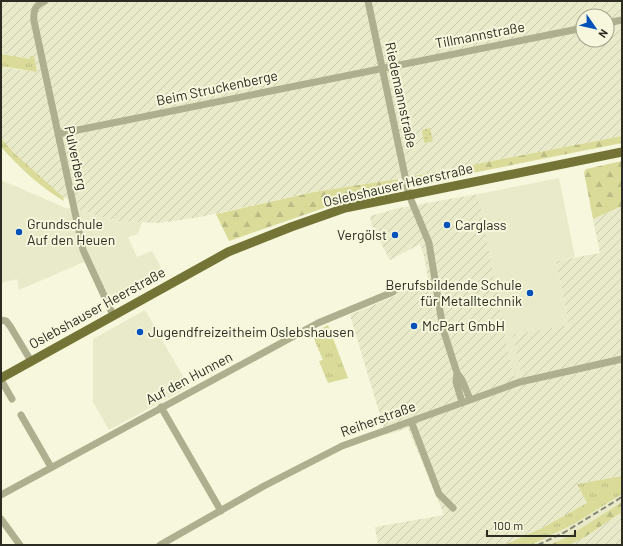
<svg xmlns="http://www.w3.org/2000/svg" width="623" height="546" font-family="Barlow,sans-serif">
  <defs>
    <pattern id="industrial-furrows" width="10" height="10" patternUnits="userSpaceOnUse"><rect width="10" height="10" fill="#e9eac9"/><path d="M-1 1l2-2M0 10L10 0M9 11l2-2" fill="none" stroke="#c8c9ac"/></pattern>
    <pattern id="grass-tufts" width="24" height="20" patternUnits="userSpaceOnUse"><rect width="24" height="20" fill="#dadb99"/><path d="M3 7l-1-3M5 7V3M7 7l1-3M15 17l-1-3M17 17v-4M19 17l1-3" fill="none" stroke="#bbbc84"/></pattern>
    <pattern id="forest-firs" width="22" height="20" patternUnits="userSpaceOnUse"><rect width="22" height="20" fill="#dadb99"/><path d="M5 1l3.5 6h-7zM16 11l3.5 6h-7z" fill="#bbbc84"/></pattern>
    <pattern id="park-dots" width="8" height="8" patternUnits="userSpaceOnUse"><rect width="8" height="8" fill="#dadb99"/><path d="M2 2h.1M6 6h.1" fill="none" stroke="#bbbc84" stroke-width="1.8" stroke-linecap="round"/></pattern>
  </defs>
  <rect width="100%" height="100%" fill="#f6f7dc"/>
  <path fill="#e9eac9" d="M559,178L575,257L556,261L569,325L514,335L521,374L513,376L478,194Z
    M1,180L66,208L78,209L101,217L120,221L142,222L138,234L128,237L132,246L137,257L152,251L165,275L108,308L86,261L19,290L17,279L1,283Z
    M145,310L189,387L109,430L93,402V339Z
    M622,494V502L567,537L549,545H531L574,524Z"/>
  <path fill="url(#industrial-furrows)" fill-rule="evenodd" d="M1,1H622V136L398,179L314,192L200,217L159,223L120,221L101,217L78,209L77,202L63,197L47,185L13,152L1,138V66L18,70L37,71L31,59L1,54ZM583,16H607V40H583Z
    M478,194L513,376L521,373L513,335L569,325L556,261L600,253L593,219L622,206V476L577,484L587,503L544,527L504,545H378L375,527L444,515L408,428L386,435L350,315L397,295L394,287L403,284L406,289L429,285L424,256L420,244L390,260L372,226L370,216L399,208Z
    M622,512V545H569L585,537Z"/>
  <path fill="url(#grass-tufts)" d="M1,54L30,59V56H34L37,72L1,66Z
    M1,138L13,152L63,197L64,201C40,187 20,168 1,147Z
    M328,325L348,378L328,383L319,361L323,360L312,334Z
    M622,476V494L574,524L531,545H504L544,527L587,503L577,484Z"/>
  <path fill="url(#forest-firs)" d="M622,136V143L422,183L414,176Z
    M622,161V206L593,219L584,172L586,169Z
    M398,179L399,183L397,186L367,193L229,241L216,214L314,192Z
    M622,502V512L585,537L569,545H549L567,537Z"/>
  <path fill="url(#park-dots)" d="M430,128L433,141L424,143L422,130Z"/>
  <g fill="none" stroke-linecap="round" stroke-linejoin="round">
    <path stroke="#aeaf8f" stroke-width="7" d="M45,1C35,5 33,10 34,21L83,250L113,315
      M368,1L409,195L429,243L443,329L457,373L462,380L470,399
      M607,23L622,20
      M58,134L583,28
      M1,320L6,321L10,326L31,361
      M457,373L456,382L462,402
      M1,380L12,399
      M161,407L221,511
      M21,415L51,467
      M411,421L439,494L453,508
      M1,495L318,323L393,292
      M1,519L20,545
      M160,545L264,486L342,446L520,382L622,359"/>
    <path stroke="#747437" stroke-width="9" d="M1,378L228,252L291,227L345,208L622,152"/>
    <path stroke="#878876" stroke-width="2" stroke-dasharray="6 3" stroke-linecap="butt" d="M538,545L565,532L622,497"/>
  </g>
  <g fill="#0051ba" stroke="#f6f7dc" stroke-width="1.5">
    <circle cx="447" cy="225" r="4"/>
    <circle cx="19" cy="232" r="4"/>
    <circle cx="395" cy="235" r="4"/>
    <circle cx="530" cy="293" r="4"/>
    <circle cx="414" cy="326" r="4"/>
    <circle cx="140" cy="332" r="4"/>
  </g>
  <g text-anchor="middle" stroke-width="4" stroke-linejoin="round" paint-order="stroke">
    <g font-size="14" fill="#2c2c22" stroke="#f6f7dc">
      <text transform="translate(480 35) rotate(-11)" y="5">Tillmannstraße</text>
      <text transform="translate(217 88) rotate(-12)" y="5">Beim Struckenberge</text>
      <text transform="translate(401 95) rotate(78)" y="5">Riedemannstraße</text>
      <text transform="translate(76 158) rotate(78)" y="5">Pulverberg</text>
      <text transform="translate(398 185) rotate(-13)" y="5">Oslebshauser Heerstraße</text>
      <text transform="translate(97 308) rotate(-29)" y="5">Oslebshauser Heerstraße</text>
      <text transform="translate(189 378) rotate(-28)" y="5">Auf den Hunnen</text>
      <text transform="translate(378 419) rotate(-20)" y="5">Reiherstraße</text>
    </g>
    <g font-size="14" fill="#2c2c22" stroke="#f6f7dc" text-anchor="start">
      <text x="27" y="229">Grundschule<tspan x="27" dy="16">Auf den Heuen</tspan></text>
      <text x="455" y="230">Carglass</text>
      <text x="387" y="240" text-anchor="end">Vergölst</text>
      <text x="522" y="290" text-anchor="end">Berufsbildende Schule<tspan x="522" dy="16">für Metalltechnik</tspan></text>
      <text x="422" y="331">McPart GmbH</text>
      <text x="148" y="337">Jugendfreizeitheim Oslebshausen</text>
    </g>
  </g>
  <rect width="623" height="546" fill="none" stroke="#2c2c22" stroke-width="4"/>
  <g transform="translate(595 28) rotate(124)"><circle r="19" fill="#f6f7dc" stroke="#a5a692"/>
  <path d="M0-3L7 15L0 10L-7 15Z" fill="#0051ba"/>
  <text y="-6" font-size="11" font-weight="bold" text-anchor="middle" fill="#2c2c22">N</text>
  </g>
  <path d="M487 530v6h88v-6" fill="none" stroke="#2c2c22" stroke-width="2"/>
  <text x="493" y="530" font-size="12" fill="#2c2c22" stroke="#f6f7dc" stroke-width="3" paint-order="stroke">100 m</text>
</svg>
